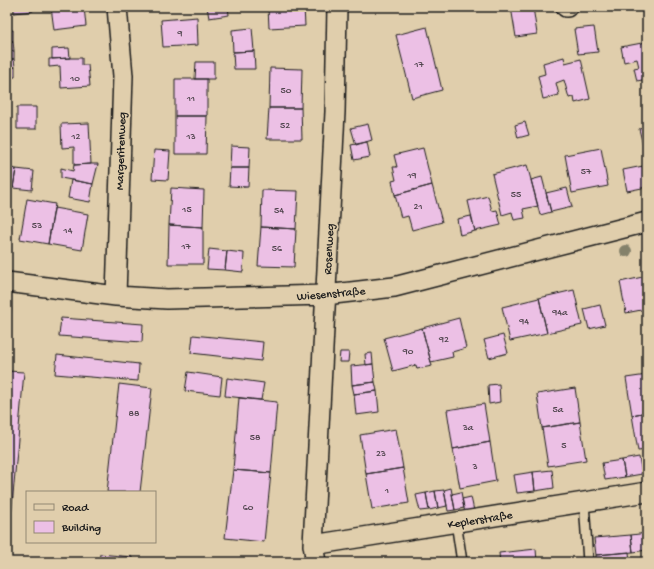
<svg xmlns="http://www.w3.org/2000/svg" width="654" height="569" font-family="'Gochi Hand',sans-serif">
  <rect width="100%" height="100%" fill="#e0ceac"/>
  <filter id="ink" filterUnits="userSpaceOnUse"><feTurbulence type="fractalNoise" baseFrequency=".025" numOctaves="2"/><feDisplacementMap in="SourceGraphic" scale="8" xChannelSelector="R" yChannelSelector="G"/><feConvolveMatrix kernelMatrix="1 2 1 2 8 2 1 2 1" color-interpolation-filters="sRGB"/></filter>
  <g filter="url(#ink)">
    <path fill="#ecc0e5" stroke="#1c1c1c" d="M14,7H33V11L14,13Z
      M51,7H84L86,26L54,30Z
      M207,7H228L229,15L209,18Z
      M268,7H304L305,26L269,28Z
      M511,7H533L537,34L516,37Z
      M197,17L198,45L163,47L161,20Z
      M427,27L442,90L412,98L396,35Z
      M594,27L598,52L578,54L574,29Z
      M252,28L254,51L233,52L232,30Z
      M13,30V41H7V31Z
      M7,41H13L14,51H7Z
      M647,42V79L637,81L634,68L639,67L637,59L624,62L621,47Z
      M69,48L70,58L52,59V49Z
      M7,51H14V59H7Z
      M254,51L255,69H234L233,52Z
      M564,57L565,63L581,59L590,99L575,103L574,97L569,98L564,80L556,83L559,95L543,99L538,76L545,74L543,63Z
      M70,58H82V65H88L90,86L61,88L60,66L49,67V59Z
      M7,59H14L15,67L7,68Z
      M196,62H214V79H195Z
      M15,67V77L7,78V68Z
      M270,68L302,69L301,108H269Z
      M175,79H207V116H175Z
      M17,107H36V129H17Z
      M269,108H301L302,139H267Z
      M175,116H207L206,154H175Z
      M525,122L529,135L518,138L515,125Z
      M89,123L91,164L74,165V147L62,148L61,124Z
      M368,124L372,140L356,145L351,128Z
      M647,127V161L639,129Z
      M367,142L370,157L354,160L351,145Z
      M231,146L250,147L249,168H230Z
      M423,148L432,185L395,195L392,181L396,180L393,167H397L394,155Z
      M601,148L608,186L572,193L565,155Z
      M154,150L170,151L168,180L152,179Z
      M91,164H98L93,184L61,178V168L73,171L74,165Z
      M527,165L538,206L523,209L525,218L514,220L512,212L502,215L492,174Z
      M643,166L647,187L627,191L623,170Z
      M7,167L16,169L13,188L7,187Z
      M230,168H249L248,187L229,186Z
      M16,169L34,171L32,190L13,188Z
      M542,177L551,212L540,215L531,180Z
      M71,180L93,184L90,202L68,198Z
      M432,185L442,222L412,230L408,216L401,218L395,195Z
      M171,188L204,190L203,227L169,225Z
      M567,188L572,207L551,212L546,193Z
      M262,190L298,191L296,229L261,227Z
      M488,196L492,211L497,210L501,225L475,231L468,201Z
      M27,199L55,204L48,244L20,239Z
      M54,208L88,214L82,250L48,244Z
      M471,216L475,231L460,235L457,219Z
      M169,225L203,227V264H168Z
      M261,227L296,229L294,267L258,266Z
      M209,249L227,251L225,270L207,269Z
      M227,251L244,253L243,272L225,270Z
      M647,276V313L646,309L626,313L620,282Z
      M574,290L582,325L547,333L539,298Z
      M539,298L547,333L510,341L502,307Z
      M600,305L605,325L589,329L584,309Z
      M7,308H11L9,330H7Z
      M61,318L143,324L142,342L59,336Z
      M459,318L466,348L452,352L453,357L431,362L422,328Z
      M422,328L432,366L417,369L416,365L393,371L384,338Z
      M193,335L263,342L261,361L191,353Z
      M503,335L508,353L489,358L484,340Z
      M340,352H349L348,362H339Z
      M372,353L373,364L366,365L365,354Z
      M57,355L139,364L138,381L55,374Z
      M373,364L375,382L352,385L351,366Z
      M7,371L24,372L7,562Z
      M188,372L222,377L220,395L185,391Z
      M647,375V412L632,415L626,378Z
      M227,378L264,383L261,400L225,396Z
      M375,382L377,391L354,394L352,385Z
      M119,384L152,388L140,492H107Z
      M499,384L500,402L489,404L488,385Z
      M575,388L580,422L542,428L537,394Z
      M377,391L379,412L356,415L354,394Z
      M239,398L277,402L271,473L233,470Z
      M484,404L490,442L453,449L447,410Z
      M647,412V450L638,451L632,415Z
      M580,422L586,460L548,466L542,428Z
      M396,429L403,468L366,474L360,435Z
      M490,442L496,481L460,488L453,449Z
      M639,457L642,474L625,477L622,460Z
      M622,460L625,477L605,480L602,463Z
      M403,468L409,503L372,509L366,474Z
      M233,470L271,473L264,542L225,538Z
      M552,470L554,488L535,491L533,472Z
      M533,472L535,491L517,493L514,475Z
      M451,488L455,510L448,511L444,490Z
      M444,490L447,506L438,508L435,491Z
      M435,491L438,508L429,510L426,493Z
      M461,492L464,508L455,510L452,494Z
      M426,493L429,510L420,511L416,495Z
      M471,497L474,511L465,513L462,499Z
      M647,533V550L633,552L631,535Z
      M631,535L633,552L596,555L594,538Z
      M536,549L537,562H500L499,553Z
      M629,552L630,562H596V555Z
      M100,554L132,557V562H99Z"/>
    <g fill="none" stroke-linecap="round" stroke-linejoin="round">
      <g stroke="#1c1c1c" stroke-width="12">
        <path id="service" d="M584,502L588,562
          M456,522L462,562"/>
      </g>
      <g stroke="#1c1c1c" stroke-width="22">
        <path id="minor" d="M566,7H567
          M7,282L116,296L167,299L325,295L394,287L647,222
          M116,296L123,76L117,7
          M313,545L647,492
          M316,562L313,545L335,112L337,7"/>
      </g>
      <use href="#service" stroke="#e0ceac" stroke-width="9"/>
      <use href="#minor" stroke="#e0ceac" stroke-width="19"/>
    </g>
    <circle fill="#84816b" cx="626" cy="251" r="6"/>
  </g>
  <g text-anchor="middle" stroke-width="3.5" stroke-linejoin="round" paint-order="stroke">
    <g font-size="10" fill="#50454e">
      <text x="180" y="36">9</text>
      <text x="419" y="67">17</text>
      <text x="75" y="81">10</text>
      <text x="286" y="93">50</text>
      <text x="191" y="101">11</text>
      <text x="285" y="128">52</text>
      <text x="76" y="139">12</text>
      <text x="191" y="139">13</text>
      <text x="586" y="174">57</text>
      <text x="412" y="178">19</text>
      <text x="516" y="197">55</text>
      <text x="418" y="209">21</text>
      <text x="187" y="212">15</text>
      <text x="279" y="213">54</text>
      <text x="37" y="228">53</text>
      <text x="68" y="233">14</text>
      <text x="186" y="249">17</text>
      <text x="277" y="251">56</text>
      <text x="560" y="315">94a</text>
      <text x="524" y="324">94</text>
      <text x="444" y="342">92</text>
      <text x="408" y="354">90</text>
      <text x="558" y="412">5a</text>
      <text x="134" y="416">88</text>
      <text x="468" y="430">3a</text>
      <text x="255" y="440">58</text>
      <text x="564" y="448">5</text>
      <text x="381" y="456">23</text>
      <text x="475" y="469">3</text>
      <text x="387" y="493">1</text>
      <text x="248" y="510">60</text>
    </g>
    <g font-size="12" fill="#1c1c1c" stroke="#e0ceac">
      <text transform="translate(120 151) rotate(-88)" y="4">Margeritenweg</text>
      <text transform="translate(328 249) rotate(-87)" y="4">Rosenweg</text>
      <text transform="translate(331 293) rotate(-5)" y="4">Wiesenstraße</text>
      <text transform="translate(480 519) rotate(-9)" y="4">Keplerstraße</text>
    </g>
  </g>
  <rect width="654" height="569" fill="none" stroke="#e0ceac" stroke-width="24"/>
  <rect x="12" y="12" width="630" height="545" fill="none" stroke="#1c1c1c" stroke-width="1.5" filter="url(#ink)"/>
  <rect x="26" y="491" width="130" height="52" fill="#e0ceac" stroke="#928772"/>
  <rect x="34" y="504" width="20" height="6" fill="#e0ceac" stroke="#928772"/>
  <text x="62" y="511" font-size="12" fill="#1c1c1c">Road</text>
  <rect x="34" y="521" width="20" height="12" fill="#ecc0e5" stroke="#928772"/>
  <text x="62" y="531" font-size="12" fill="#1c1c1c">Building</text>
</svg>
